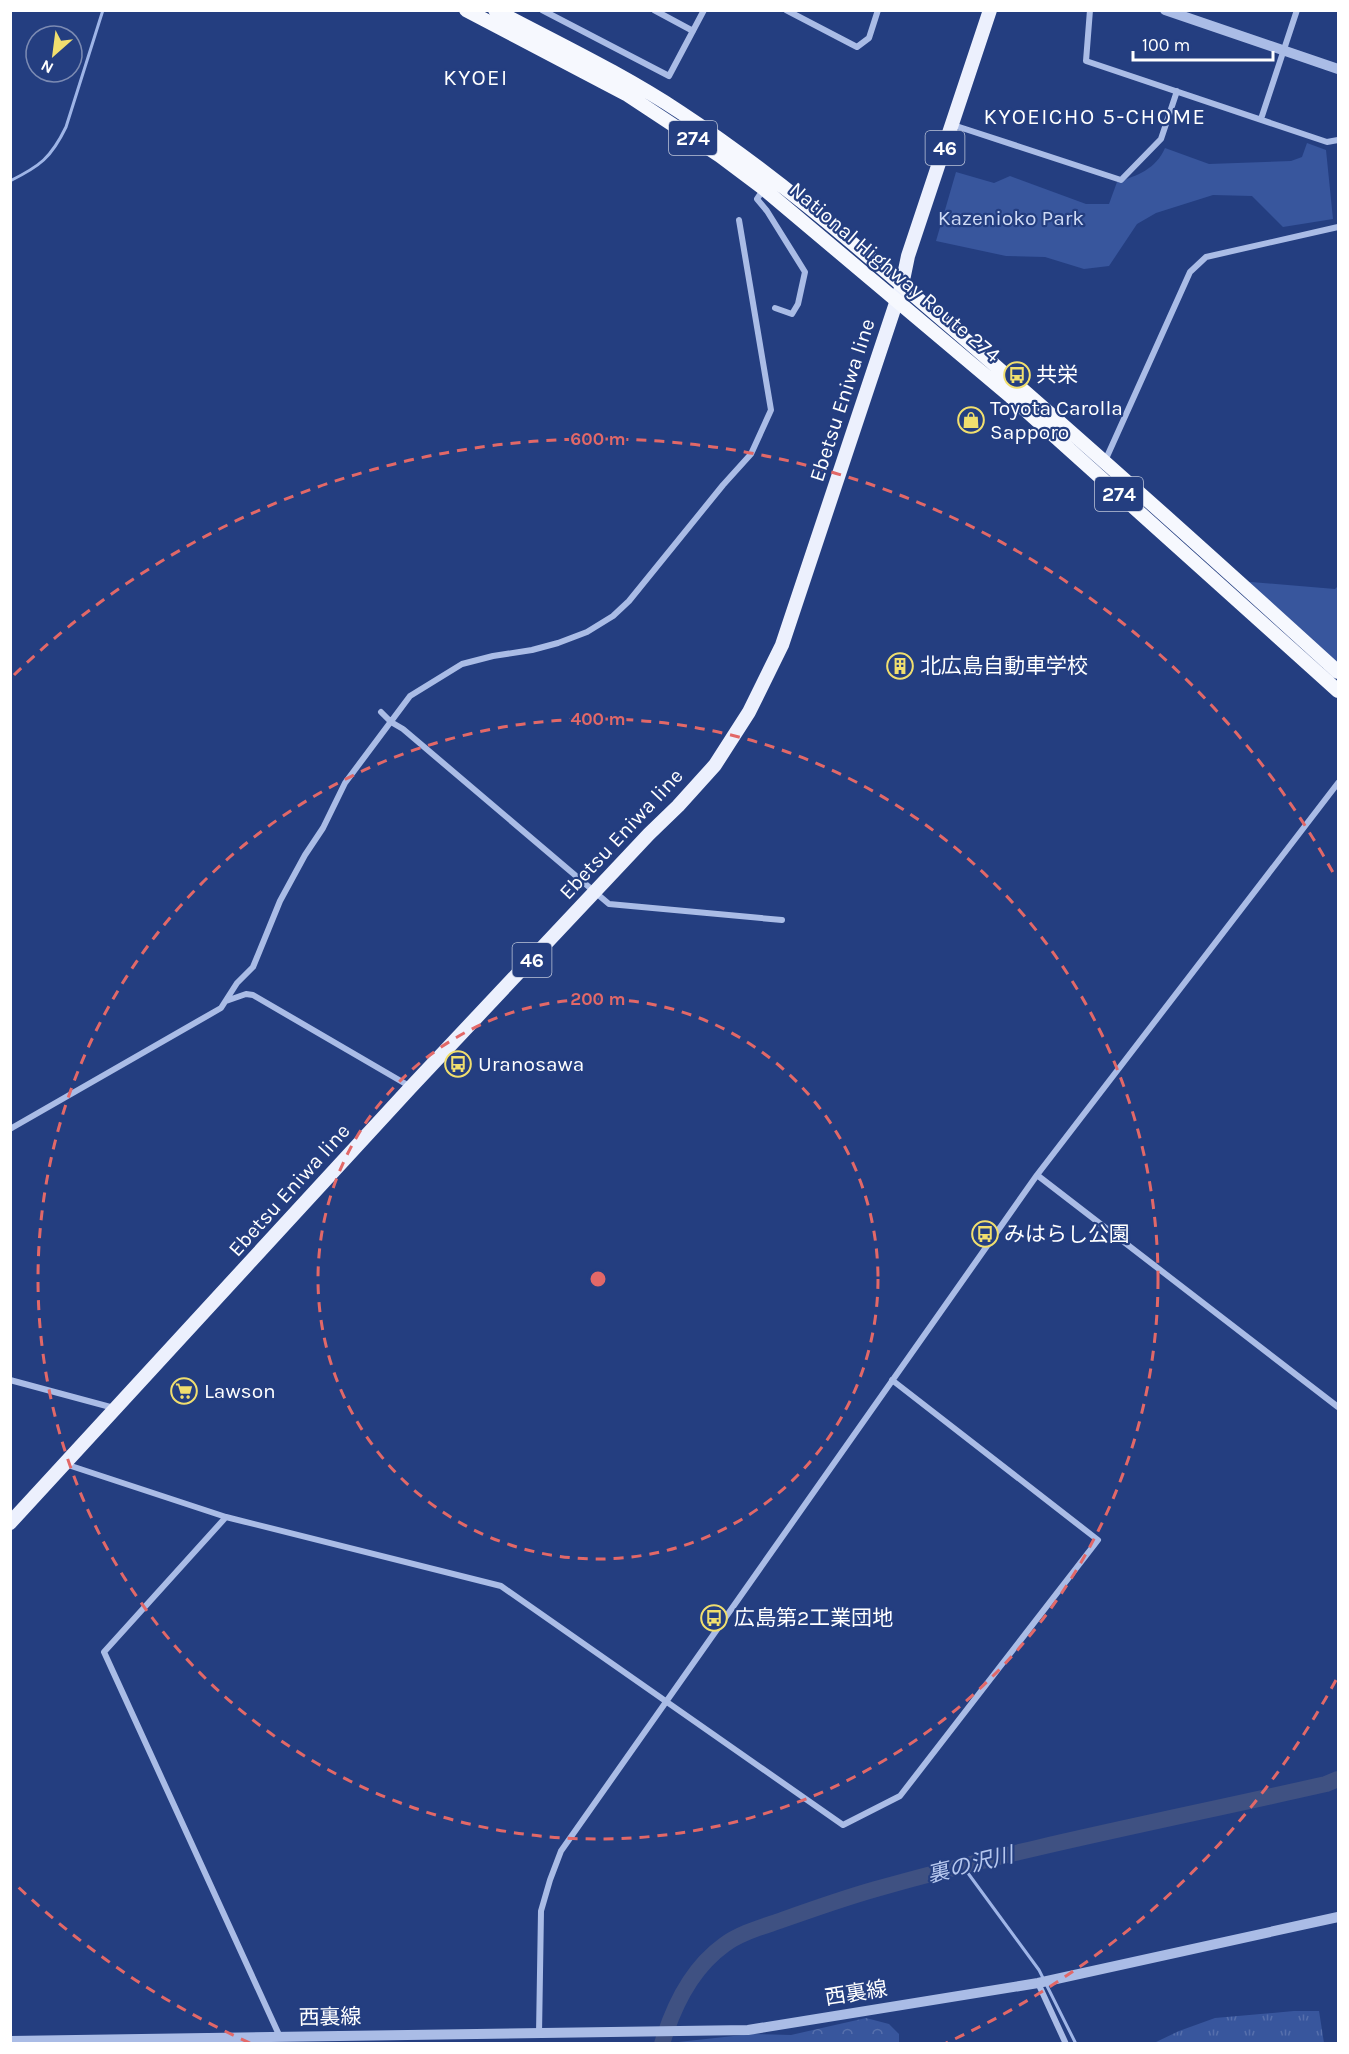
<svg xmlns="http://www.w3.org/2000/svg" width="1349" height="2054" font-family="Karla,'Noto Sans JP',sans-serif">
  <defs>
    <pattern id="grass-tufts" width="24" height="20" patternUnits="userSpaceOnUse" patternTransform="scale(1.5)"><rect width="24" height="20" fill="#38569d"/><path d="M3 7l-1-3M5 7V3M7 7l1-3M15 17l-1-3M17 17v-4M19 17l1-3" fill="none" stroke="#566fac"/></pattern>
    <pattern id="forest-crowns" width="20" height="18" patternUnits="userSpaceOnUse" patternTransform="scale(1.5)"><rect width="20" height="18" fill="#38569d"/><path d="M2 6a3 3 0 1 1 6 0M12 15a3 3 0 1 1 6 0" fill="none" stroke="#566fac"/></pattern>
  </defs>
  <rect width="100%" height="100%" fill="#243e80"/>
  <path fill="url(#grass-tufts)" d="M1294,2011H1319L1324,2043H1154L1179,2031L1215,2018Z"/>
  <path fill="url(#forest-crowns)" d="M866,2018L889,2024L899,2034V2044H660L752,2034L791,2035Z"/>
  <path fill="#38569d" d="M1307,143L1326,150L1333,219L1283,227L1252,196L1213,195L1156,213L1137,224L1109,266L1084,269L1045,257L1006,256L936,241L956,172L994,183L1010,176L1086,204H1109L1117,182C1137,176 1156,169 1165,148L1209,164L1291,161L1302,157Z
    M1239,581L1335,589L1338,586V672Z"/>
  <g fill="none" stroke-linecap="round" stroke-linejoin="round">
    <path stroke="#9fb5e7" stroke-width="3" d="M10,181C40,166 51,158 66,127L103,10
      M962,1865L1039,1970L1076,2044"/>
    <path stroke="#3f5182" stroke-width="16" d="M662,2044C673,2007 692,1968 724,1945C740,1933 762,1927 782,1920C813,1909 844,1898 876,1889C1024,1847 1176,1818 1326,1784L1338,1779"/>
    <path stroke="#aabce6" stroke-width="6" d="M542,10L669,76L704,10
      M654,10L693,31
      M786,10L857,47L869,38L878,10
      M1090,10L1086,61L1327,142L1338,140
      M1261,119L1297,10
      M953,125L1121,180L1161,139L1177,91
      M763,190L757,199L767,211L805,272L798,304L792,314L775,308
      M1105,461L1190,272L1206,257L1338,227
      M381,712L391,722L403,729L609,904L782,920
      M226,1001L246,994L253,995L411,1087
      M10,1129L221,1008L237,983L253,967L280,901L305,855L323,828L345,783L410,696L462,664L493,656L532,650L558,643L587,632L613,616L629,601L723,485L751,454L771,410L739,220
      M1037,1175L1338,1407
      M10,1380L114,1408
      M65,1464L226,1517
      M1038,1983L1066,2044
      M539,2034L541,1911L550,1880L561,1851L1037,1175L1338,783
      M280,2037L104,1652L226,1517L501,1586L843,1825L900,1796L1098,1540L892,1380"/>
    <path stroke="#aabce6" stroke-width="10" d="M1165,10L1338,69
      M10,2041L748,2030L1038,1983L1338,1917"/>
    <path stroke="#ecf0fd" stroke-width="14" d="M10,1523L411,1087L649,834L678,806L715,765L749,712L782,645L902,285L908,256L990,10"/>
    <path stroke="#f6f8fe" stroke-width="14" d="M466,10L626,94L720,156L764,189L1011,397L1338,691
      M495,10C557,43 621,73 680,112C779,177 869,257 959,334C1087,445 1213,558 1338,672"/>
  </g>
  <g fill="none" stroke="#e26868" stroke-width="3" stroke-dasharray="10 8">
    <circle cx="598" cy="1279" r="280"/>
    <circle cx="598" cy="1279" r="560"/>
    <path d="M1336 1680A840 840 0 0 1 946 2043M250 2043A840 840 0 0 1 14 1883M14 675A840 840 0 0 1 1336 878"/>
  </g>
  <defs>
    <g id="bus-ring" transform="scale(1.35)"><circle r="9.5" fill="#243e80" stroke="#f1df6e" stroke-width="1.5"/><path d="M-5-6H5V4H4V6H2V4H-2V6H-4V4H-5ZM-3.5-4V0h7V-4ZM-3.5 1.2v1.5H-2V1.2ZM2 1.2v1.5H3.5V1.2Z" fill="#f1df6e"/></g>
    <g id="shop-ring" transform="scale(1.35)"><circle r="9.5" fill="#243e80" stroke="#f1df6e" stroke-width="1.5"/><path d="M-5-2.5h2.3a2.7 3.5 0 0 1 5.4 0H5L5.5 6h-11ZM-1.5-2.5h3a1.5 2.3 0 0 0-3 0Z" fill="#f1df6e"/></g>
    <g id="building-ring" transform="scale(1.35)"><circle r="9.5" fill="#243e80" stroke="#f1df6e" stroke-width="1.5"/><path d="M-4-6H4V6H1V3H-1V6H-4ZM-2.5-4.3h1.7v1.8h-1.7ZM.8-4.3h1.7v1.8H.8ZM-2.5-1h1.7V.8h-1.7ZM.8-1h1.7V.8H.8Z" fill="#f1df6e"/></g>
    <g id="supermarket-ring" transform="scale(1.35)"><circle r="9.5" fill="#243e80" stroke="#f1df6e" stroke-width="1.5"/><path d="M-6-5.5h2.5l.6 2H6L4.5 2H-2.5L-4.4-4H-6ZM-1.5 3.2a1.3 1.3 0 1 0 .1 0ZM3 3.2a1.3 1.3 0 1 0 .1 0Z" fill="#f1df6e"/></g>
  </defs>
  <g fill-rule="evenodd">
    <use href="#bus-ring" x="1017" y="375"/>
    <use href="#shop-ring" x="971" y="420"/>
    <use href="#building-ring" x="900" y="666"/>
    <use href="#bus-ring" x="458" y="1064"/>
    <use href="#bus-ring" x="985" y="1234"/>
    <use href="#supermarket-ring" x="184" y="1391"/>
    <use href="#bus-ring" x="714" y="1618"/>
  </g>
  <g text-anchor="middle" stroke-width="4.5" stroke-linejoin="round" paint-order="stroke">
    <g fill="#243e80" stroke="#bdc5d9" stroke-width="1.5">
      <rect x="669" y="121" width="48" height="34" rx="4.5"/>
      <rect x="925.5" y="131" width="39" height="34" rx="4.5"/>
      <rect x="1095" y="477" width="48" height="34" rx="4.5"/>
      <rect x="512.5" y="943" width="39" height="34" rx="4.5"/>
    </g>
    <g font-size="20" font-weight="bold" fill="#fff">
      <text x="693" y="145">274</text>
      <text x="945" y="155">46</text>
      <text x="1119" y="501">274</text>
      <text x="532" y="967">46</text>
    </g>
    <g font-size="21" fill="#cedaf5" stroke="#243e80">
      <text x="1011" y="225">Kazenioko Park</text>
    </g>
    <g font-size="21" fill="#fff" stroke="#243e80">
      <text transform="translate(895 272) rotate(40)" y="7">National Highway Route 274</text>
      <text transform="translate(842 400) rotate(-72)" y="7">Ebetsu Eniwa line</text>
      <text transform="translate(621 834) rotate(-47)" y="7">Ebetsu Eniwa line</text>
      <text transform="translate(289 1190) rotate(-48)" y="7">Ebetsu Eniwa line</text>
      <text transform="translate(856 1993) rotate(-9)" y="7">西裏線</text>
      <text transform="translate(330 2017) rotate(-1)" y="7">西裏線</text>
    </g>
    <g font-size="21" fill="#fff" stroke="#243e80" text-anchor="start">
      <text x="1036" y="382">共栄</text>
      <text x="990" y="415">Toyota Carolla<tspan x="990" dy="24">Sapporo</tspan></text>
      <text x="920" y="673">北広島自動車学校</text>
      <text x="478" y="1071">Uranosawa</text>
      <text x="1004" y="1241">みはらし公園</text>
      <text x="204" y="1398">Lawson</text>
      <text x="734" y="1625">広島第2工業団地</text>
    </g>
    <g font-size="22" letter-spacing="1.5" fill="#fff" stroke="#243e80">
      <text x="476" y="85">KYOEI</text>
      <text x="1095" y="124">KYOEICHO 5-CHOME</text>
    </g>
    <g font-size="22" font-style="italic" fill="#b6c7ee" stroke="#243e80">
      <text transform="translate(970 1864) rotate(-14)" y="8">裏の沢川</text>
    </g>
  </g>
  <circle cx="598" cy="1279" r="9" fill="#e26868" stroke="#243e80" stroke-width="3"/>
  <g font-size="18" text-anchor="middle" font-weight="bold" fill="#e26868" stroke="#243e80" stroke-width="4.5" stroke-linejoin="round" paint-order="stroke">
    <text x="598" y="445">600 m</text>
    <text x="598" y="725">400 m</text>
    <text x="598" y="1005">200 m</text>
  </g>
  <rect width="1349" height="2054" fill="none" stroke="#ffffff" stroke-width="24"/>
  <g transform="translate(54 54) rotate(208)"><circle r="28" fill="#243e80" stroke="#7c8bb3" stroke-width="1.5"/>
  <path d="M0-4.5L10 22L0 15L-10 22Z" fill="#f1df6e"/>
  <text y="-9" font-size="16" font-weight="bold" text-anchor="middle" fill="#ffffff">N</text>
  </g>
  <path d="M1133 51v9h140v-9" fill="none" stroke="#ffffff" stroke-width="3"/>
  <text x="1142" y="51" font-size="18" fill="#ffffff" stroke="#243e80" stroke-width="4.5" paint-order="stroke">100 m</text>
</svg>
